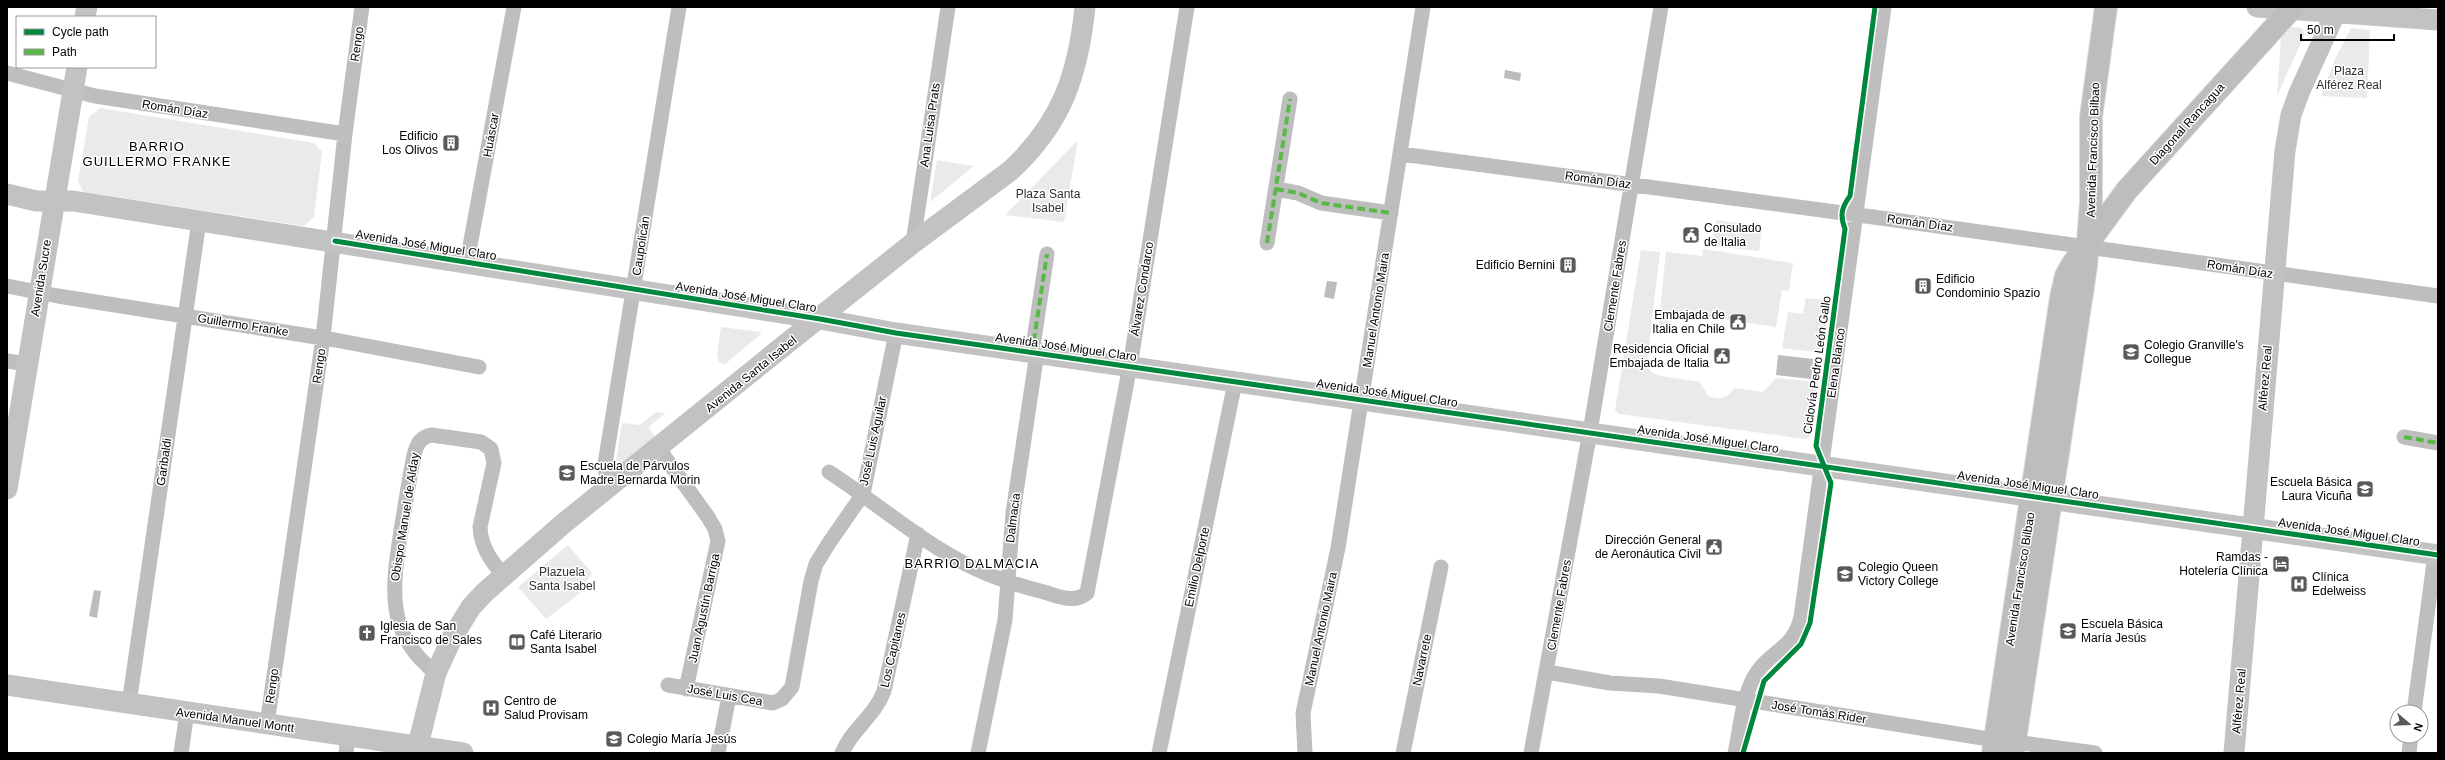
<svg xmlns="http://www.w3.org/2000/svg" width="2445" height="760" font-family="Arial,sans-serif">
  <rect width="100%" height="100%" fill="#fff"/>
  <path fill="#eaeaea" d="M2288,26L2302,28L2305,34L2277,96L2281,36Z
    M2351,28L2370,30L2367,98L2321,96L2335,59Z
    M100,108L314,143L322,152L314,217L304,226L83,192L78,181L89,117Z
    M1078,140L1064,222L1005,215Z
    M937,160L974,166L930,202Z
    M1716,220L1762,226L1759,251L1712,246Z
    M1703,249L1793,263L1789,291L1782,290L1776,327L1679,313L1658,329L1666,252L1702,256Z
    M1641,250L1660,252L1647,363L1651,372L1660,376L1700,382L1708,396C1721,400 1727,399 1734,388L1763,392L1776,378L1818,382L1812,434L1806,439L1619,414L1615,410Z
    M1806,298L1829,300L1822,353L1782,348L1788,312L1803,314Z
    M721,327L761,332V334L724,365L719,362L717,355Z
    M656,412L666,413L648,427L658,440L623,465L616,460L622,423L640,425Z
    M568,545L592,573L579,594L546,619L518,587Z"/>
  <path fill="#bcbcbc" d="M1505,70L1521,73L1520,81L1504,78Z
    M1327,281L1337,282L1334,299L1324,297Z
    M1778,355L1813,359L1811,379L1776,375Z
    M94,590L101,591L97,618L89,616Z"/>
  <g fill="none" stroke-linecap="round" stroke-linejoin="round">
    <g stroke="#dbdbdb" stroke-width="24">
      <path id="primary" d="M1993,753L2061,298L2066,276L2072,265L2127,190L2293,7
        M2013,753L2086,266L2091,203V117L2106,7"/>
    </g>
    <path stroke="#bebebe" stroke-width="15" d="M7,73L95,96L345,134
      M1401,154L1866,216L2438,296
      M1276,189L1298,193L1321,203L1391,213
      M913,243L948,7
      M1267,243L1290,99
      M467,262L514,7
      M7,286L58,296L335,340L479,367
      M1032,353L1047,254
      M7,361L27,364
      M2404,437L2438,443
      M659,449L708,517L715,529L718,541L686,689
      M829,472C877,503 923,544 974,568C997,579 1020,586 1044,592C1058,596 1074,604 1087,593L1131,360L1187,7
      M614,482L606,473L605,464L679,7
      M1547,672L1610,683L1659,686L1995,740
      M436,673C385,634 392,588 401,531C405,506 409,480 414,455C417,444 420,437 432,435L481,442L491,449L494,463L480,527C481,547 491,561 504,576
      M668,685L773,703L782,699L792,687L811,581L816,564L829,543L863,494L896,333
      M129,704L199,221
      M2414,712L2435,555
      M267,724L323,338L345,134L362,7
      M2015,742L2095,753
      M181,753L187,712
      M346,753L348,736
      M718,753L729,696
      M842,753C852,729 875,716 884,691L918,534
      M978,753L1005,620L1013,513L1037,353
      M1159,753L1235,382
      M1305,753L1303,713L1338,548L1423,7
      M1403,753L1441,567
      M1531,753L1590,432L1661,7
      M1735,753C1741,727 1742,693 1758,671C1774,649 1794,648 1801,617L1884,7
      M2409,753L2411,736"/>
    <path stroke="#c2c2c2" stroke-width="21" d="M2257,7L2438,20
      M85,17L87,7
      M7,194L36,201H73L820,319L896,333L2438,555
      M7,489L77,67
      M7,685L463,753
      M416,753L436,673L452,638L471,607L484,593L564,523L776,352L913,243L1010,171C1062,123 1078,75 1085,7
      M2234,753L2285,151L2291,115L2299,93L2338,7"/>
    <use href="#primary" stroke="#bdbdbd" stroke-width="22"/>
    <path stroke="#58b947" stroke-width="4" stroke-dasharray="8 4" stroke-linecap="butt" d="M1276,189L1298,193L1321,203L1391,213
      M1267,243L1290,99
      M1032,353L1047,254
      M2404,437L2438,443"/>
    <g stroke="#fff" stroke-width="8">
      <path id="cycleway" d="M335,241L820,319L896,333L2438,555
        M1743,753L1764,681L1801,644L1810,623L1831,483L1816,446L1845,229C1840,216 1841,208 1850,196L1875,7"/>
    </g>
    <use href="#cycleway" stroke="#00873e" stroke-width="5"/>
  </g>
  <defs>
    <g id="building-square" transform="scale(0.9)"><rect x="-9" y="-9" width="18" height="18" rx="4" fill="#595959" stroke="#fff"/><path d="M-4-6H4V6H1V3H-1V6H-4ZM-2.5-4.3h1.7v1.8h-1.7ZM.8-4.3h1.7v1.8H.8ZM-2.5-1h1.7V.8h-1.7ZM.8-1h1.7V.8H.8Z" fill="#fff"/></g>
    <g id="civic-square" transform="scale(0.9)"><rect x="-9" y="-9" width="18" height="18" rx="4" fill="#595959" stroke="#fff"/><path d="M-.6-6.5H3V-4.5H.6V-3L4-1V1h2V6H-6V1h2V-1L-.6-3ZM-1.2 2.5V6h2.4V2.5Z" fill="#fff"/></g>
    <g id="school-square" transform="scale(0.9)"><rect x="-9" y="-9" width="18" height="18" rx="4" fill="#595959" stroke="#fff"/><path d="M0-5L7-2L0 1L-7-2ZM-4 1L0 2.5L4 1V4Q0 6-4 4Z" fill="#fff"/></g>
    <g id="hotel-square" transform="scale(0.9)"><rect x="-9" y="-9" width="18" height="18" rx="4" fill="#595959" stroke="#fff"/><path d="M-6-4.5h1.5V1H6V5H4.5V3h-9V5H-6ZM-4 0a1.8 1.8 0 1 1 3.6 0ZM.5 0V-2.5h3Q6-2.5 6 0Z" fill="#fff"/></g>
    <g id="hospital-square" transform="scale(0.9)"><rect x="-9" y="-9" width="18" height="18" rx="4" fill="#595959" stroke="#fff"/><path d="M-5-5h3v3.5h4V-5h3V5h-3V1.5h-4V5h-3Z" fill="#fff"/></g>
    <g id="church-square" transform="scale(0.9)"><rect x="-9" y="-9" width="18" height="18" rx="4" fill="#595959" stroke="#fff"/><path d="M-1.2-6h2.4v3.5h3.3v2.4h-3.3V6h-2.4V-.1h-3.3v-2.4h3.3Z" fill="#fff"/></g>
    <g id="library-square" transform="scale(0.9)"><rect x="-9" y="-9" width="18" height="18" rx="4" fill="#595959" stroke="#fff"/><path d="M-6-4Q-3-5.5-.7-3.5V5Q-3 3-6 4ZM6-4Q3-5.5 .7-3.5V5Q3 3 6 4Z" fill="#fff"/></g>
  </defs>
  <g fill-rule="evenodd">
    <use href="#building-square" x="451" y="143"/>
    <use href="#civic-square" x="1691" y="235"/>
    <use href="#building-square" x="1568" y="265"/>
    <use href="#building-square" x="1923" y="286"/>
    <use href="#civic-square" x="1738" y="322"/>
    <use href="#school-square" x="2131" y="352"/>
    <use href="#civic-square" x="1722" y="356"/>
    <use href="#school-square" x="567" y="473"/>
    <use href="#school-square" x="2365" y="489"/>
    <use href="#civic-square" x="1714" y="547"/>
    <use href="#hotel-square" x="2281" y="564"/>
    <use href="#school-square" x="1845" y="574"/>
    <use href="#hospital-square" x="2299" y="584"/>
    <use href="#school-square" x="2068" y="631"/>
    <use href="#church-square" x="367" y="633"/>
    <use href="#library-square" x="517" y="642"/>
    <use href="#hospital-square" x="491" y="708"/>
    <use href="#school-square" x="614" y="739"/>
  </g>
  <g text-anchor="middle" stroke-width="3" stroke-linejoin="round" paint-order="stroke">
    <g font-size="12" fill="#000" stroke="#fff">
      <text transform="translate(357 44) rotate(-82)" y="4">Rengo</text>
      <text transform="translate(175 109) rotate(9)" y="4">Román Díaz</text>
      <text transform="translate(2187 124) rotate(-48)" y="4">Diagonal Rancagua</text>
      <text transform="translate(930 125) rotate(-82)" y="4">Ana Luisa Prats</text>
      <text transform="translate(491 135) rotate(-80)" y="4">Huáscar</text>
      <text transform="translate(2093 150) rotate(-88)" y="4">Avenida Francisco Bilbao</text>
      <text transform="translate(1598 180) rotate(8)" y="4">Román Díaz</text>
      <text transform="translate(1920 223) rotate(8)" y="4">Román Díaz</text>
      <text transform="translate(426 245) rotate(9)" y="4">Avenida José Miguel Claro</text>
      <text transform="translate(641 246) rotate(-81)" y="4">Caupolicán</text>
      <text transform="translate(2240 269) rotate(9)" y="4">Román Díaz</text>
      <text transform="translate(41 278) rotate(-81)" y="4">Avenida Sucre</text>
      <text transform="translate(1615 286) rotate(-81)" y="4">Clemente Fabres</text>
      <text transform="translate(1142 289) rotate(-81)" y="4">Álvarez Condarco</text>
      <text transform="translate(746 297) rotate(9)" y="4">Avenida José Miguel Claro</text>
      <text transform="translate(1376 310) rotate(-81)" y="4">Manuel Antonio Maira</text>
      <text transform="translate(243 325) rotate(9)" y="4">Guillermo Franke</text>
      <text transform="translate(1066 347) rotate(8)" y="4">Avenida José Miguel Claro</text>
      <text transform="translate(1836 363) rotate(-82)" y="4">Elena Blanco</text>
      <text transform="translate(1817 365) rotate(-82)" y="4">Ciclovía Pedro León Gallo</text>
      <text transform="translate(319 366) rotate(-82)" y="4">Rengo</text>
      <text transform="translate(751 374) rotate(-39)" y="4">Avenida Santa Isabel</text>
      <text transform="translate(2265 378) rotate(-85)" y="4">Alférez Real</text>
      <text transform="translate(1387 393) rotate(8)" y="4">Avenida José Miguel Claro</text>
      <text transform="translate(1708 439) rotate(8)" y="4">Avenida José Miguel Claro</text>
      <text transform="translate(873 441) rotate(-78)" y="4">José Luis Aguilar</text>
      <text transform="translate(164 462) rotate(-82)" y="4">Garibaldi</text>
      <text transform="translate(2028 485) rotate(8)" y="4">Avenida José Miguel Claro</text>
      <text transform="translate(405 517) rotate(-81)" y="4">Obispo Manuel de Alday</text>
      <text transform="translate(1013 518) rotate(-83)" y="4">Dalmacia</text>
      <text transform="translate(2349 532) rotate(8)" y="4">Avenida José Miguel Claro</text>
      <text transform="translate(1197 567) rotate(-78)" y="4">Emilio Delporte</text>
      <text transform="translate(2020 579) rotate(-81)" y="4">Avenida Francisco Bilbao</text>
      <text transform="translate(1559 605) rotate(-80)" y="4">Clemente Fabres</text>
      <text transform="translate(704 608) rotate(-78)" y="4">Juan Agustín Barriga</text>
      <text transform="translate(1321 629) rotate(-78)" y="4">Manuel Antonio Maira</text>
      <text transform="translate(893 650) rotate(-77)" y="4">Los Capitanes</text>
      <text transform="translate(1422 660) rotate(-78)" y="4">Navarrete</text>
      <text transform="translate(272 686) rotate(-82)" y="4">Rengo</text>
      <text transform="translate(725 695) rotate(10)" y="4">José Luis Cea</text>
      <text transform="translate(2239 701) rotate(-85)" y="4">Alférez Real</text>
      <text transform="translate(1819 712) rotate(9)" y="4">José Tomás Rider</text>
      <text transform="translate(235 720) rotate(8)" y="4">Avenida Manuel Montt</text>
    </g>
    <g font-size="12" fill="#303030" stroke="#fff">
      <text x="2349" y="75">Plaza<tspan x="2349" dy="14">Alférez Real</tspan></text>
      <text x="1048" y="198">Plaza Santa<tspan x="1048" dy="14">Isabel</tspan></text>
      <text x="562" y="576">Plazuela<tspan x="562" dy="14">Santa Isabel</tspan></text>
    </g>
    <g font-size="12" fill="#000" stroke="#fff" text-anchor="start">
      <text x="438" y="140" text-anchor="end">Edificio<tspan x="438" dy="14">Los Olivos</tspan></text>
      <text x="1704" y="232">Consulado<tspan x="1704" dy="14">de Italia</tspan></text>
      <text x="1555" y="269" text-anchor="end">Edificio Bernini</text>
      <text x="1936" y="283">Edificio<tspan x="1936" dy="14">Condominio Spazio</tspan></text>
      <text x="1725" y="319" text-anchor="end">Embajada de<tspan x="1725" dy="14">Italia en Chile</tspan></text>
      <text x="2144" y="349">Colegio Granville's<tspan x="2144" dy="14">Collegue</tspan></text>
      <text x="1709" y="353" text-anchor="end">Residencia Oficial<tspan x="1709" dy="14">Embajada de Italia</tspan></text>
      <text x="580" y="470">Escuela de Párvulos<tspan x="580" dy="14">Madre Bernarda Morin</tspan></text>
      <text x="2352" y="486" text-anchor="end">Escuela Básica<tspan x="2352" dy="14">Laura Vicuña</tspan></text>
      <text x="1701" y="544" text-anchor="end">Dirección General<tspan x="1701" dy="14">de Aeronáutica Civil</tspan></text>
      <text x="2268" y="561" text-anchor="end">Ramdas -<tspan x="2268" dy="14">Hotelería Clínica</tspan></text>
      <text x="1858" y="571">Colegio Queen<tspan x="1858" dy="14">Victory College</tspan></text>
      <text x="2312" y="581">Clínica<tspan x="2312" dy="14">Edelweiss</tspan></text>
      <text x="2081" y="628">Escuela Básica<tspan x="2081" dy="14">María Jesús</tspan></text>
      <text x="380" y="630">Iglesia de San<tspan x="380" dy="14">Francisco de Sales</tspan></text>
      <text x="530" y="639">Café Literario<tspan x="530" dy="14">Santa Isabel</tspan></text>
      <text x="504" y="705">Centro de<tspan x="504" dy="14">Salud Provisam</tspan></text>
      <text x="627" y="743">Colegio María Jesús</text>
    </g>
    <g font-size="13" letter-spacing="1" fill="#000" stroke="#fff">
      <text x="157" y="151">BARRIO<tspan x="157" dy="15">GUILLERMO FRANKE</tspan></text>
      <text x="972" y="568">BARRIO DALMACIA</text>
    </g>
  </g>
  <rect width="2445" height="760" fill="none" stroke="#000000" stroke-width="16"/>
  <rect x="16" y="16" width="140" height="52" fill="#ffffff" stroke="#999999"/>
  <rect x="24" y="29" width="20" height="6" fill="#00873e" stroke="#999999"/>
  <text x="52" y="36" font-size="12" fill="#000000">Cycle path</text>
  <rect x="24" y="49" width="20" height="6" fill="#58b947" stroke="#999999"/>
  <text x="52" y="56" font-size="12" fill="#000000">Path</text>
  <g transform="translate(2409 724) rotate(109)"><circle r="19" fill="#ffffff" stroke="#999999"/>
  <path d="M0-3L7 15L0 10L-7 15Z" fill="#595959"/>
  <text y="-6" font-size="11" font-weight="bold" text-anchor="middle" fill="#000000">N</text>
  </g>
  <path d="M2301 34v6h93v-6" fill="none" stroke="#000000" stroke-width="2"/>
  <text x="2307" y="34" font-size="12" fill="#000000" stroke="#ffffff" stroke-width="3" paint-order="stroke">50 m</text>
</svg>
